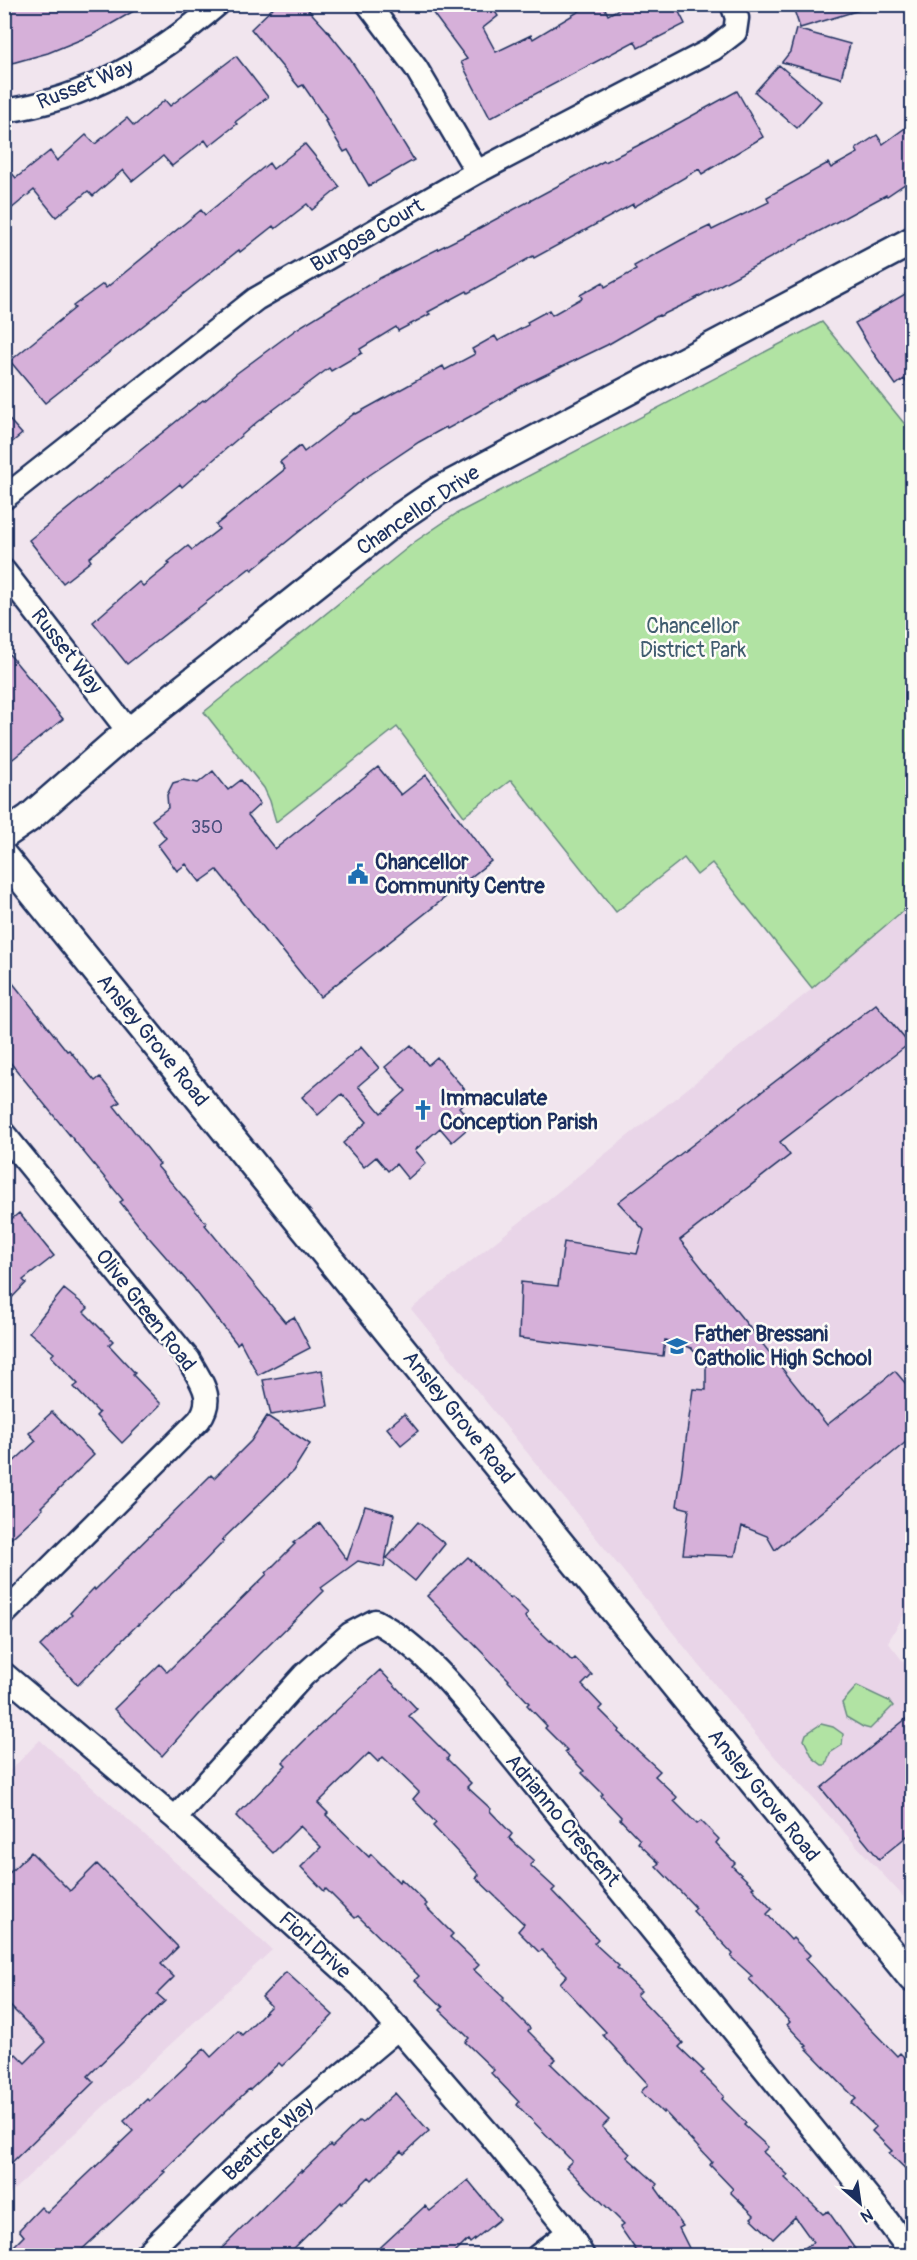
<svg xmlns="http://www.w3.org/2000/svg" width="917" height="2260" font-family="Pangolin,sans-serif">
  <rect width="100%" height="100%" fill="#f1e5ee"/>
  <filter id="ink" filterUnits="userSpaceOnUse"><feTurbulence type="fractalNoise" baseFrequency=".0167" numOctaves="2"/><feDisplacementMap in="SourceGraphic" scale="12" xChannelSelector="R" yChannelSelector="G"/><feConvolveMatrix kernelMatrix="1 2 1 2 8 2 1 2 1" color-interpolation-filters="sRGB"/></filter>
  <g filter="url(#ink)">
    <path fill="#e9d5e8" d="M912,902V1601L888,1642L912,1673V1906L763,1744L411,1309L812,989Z
      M40,1740L272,1950L5,2198V1776Z"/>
    <path fill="#b1e3a3" stroke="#668980" stroke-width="1.5" d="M822,322L912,433V903L812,988L712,863L697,875L684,858L616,912L511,780L464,816L397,727L276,822L270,801L264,788L204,712L416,541L456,514Z
      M857,1686L889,1701L893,1706L870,1729L863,1727L846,1717L842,1703Z
      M821,1724L833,1727L843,1734L842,1745L830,1753L826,1765H822L813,1758L804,1740L806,1734Z"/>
    <path fill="#d6b0d9" stroke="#1b2f5e" stroke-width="1.5" d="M13,4H146L92,35L48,53L12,63L4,35V7Z
      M277,4H303L326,29L350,59L376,98L414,160L369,186L348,150L344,152L325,121L327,120L303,85L299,87L251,29Z
      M426,4H490L498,16L483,28L496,52L531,35L533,39L591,4H603L608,15L628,4H675L685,24L638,48L635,41L490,118L461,62L467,59Z
      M792,4H865L866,8L800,28Z
      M796,29L850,44L841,78L782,62L790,52Z
      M236,56L268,97L235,122L237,124L209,146L205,140L172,166L163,156L132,181L123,170L93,196L88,191L56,217L34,190L4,215V164L16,178L50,151L57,161L86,135L95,144L127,118L134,126L165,100L170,106Z
      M779,65L821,101L797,128L755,92Z
      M737,91L763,137L702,174L699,169L634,207L633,204L534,258L533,256L468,293L467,291L428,312L430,314L398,331L396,327L360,349L362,353L331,371L329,368L257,422L182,487L180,484L118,534L89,558L91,561L63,583L29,540L203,400L204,401L237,373L298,328L378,279L472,232L604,161L605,162L637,146Z
      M912,123V179L887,196L886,195L687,303L660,316L659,315L607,345L522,386L469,417L447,429L446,427L419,442L365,478L252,570L250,568L127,664L93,622L139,582L143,586L170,564L168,562L188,546L192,550L219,529L216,525L285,469L280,462L300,446L304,452L355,413L356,414L443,366L445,370L475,354L472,349L495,336L498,341L528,325L527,322L549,310L552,315L582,298L580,295L603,282L605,287L636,270L634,266L683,239L710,226L712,230L769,202L767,197L828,163L831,168L858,153L856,149L877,135L883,144Z
      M305,144L340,187L312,210L307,204L275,229L273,226L240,252L239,250L45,403L10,361L75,308L73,306L103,284L106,288L201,210L205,215L269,163L273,169Z
      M912,290V390L904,379L896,385L872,351L855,323Z
      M4,414L22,434L4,449Z
      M4,648L63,719L4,766Z
      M378,767L401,795L426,775L491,861L320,997L217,870L200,882L186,864L177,871L158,845L166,838L152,820L168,808L167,795L173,783L183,780L198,783L213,771L228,790L241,780L260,804L248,815L275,849Z
      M4,972L67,1051L69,1050L95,1081L100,1077L120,1102L114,1106L160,1164L157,1166L206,1223L205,1225L285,1322L294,1317L310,1348L258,1375L240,1341L237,1344L194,1289L145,1233L120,1202L123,1200L4,1055Z
      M876,1004L909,1044L780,1142L790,1155L680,1240L827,1425L895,1371L912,1391V1437L775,1550L767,1536L742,1526L735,1556L683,1554L689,1509L677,1506L693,1389L706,1390V1365L691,1348L665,1340L663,1356L519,1338L521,1282L558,1286L564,1242L637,1254L644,1230L618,1202Z
      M411,1045L428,1065L437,1057L471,1097L459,1107L473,1124L452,1142L440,1128L415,1150L426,1163L408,1179L396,1164L388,1171L376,1157L364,1167L343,1143L367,1122L342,1094L318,1115L302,1097L361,1047L379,1068L358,1086L381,1113L406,1091L385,1067Z
      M19,1213L54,1256L23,1280L26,1283L4,1306V1225Z
      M64,1289L88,1308L84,1312L113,1341L109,1345L135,1373L133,1375L161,1404L122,1443L96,1416L99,1413L74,1387L78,1384L51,1356L54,1353L29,1332Z
      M322,1370L328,1406L271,1415L263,1380Z
      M52,1412L94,1455L41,1507L43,1509L4,1545V1474L11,1468L9,1466L36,1441L29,1433Z
      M404,1414L418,1431L401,1445L387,1428Z
      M267,1416L310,1444L293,1471L222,1540L224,1541L195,1571L139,1625L138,1624L78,1685L40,1646L72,1615L70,1613L94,1588L95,1590L211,1475L214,1478L251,1441Z
      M365,1506L394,1514L384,1567L358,1561L321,1588L324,1591L205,1708L162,1756L114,1709L160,1664L167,1672L267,1574L266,1573L295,1544L293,1543L320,1523L347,1560Z
      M418,1522L445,1544L415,1581L387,1558Z
      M468,1557L510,1599L512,1597L528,1613L525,1617L550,1641L551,1640L572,1661L575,1658L592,1675L582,1685L602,1706L599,1709L620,1730L618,1732L660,1771L655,1776L677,1797L674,1801L697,1824L701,1821L719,1839L716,1843L735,1863L732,1866L754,1887L752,1888L772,1909L767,1914L791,1940L793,1938L810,1955L806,1959L865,2023L897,2056L900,2053L912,2065V2175L889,2153L892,2151L872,2131L876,2127L851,2103L856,2099L805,2047L807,2046L787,2025L790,2022L749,1979L752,1976L731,1957L733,1954L693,1911L696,1908L656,1866L659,1863L638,1843L640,1840L620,1819L621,1817L601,1796L603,1794L582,1773L584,1771L565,1752L567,1750L545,1728L547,1726L527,1705L529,1703L508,1681L509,1680L427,1596Z
      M380,1670L417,1709L409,1716L449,1756L447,1759L471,1783L467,1787L491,1809L490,1811L512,1834L509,1838L534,1861L530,1865L555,1888L552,1891L598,1939L594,1943L619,1966L617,1968L641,1991L637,1995L683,2043L679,2047L704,2071L701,2073L724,2096L722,2099L746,2123L744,2125L768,2147L763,2152L788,2175L785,2178L823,2214L828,2211L860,2256H793L813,2242L795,2217L773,2239L751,2218L754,2215L730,2192L733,2189L710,2165L712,2162L664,2111L663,2113L641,2092L648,2084L603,2035L606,2032L560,1983L567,1975L542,1950L539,1952L518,1931L524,1924L476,1878L479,1875L433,1826L436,1823L413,1799L419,1792L383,1757L378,1762L369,1753L318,1803L328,1813L326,1815L369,1857L371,1854L399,1882L401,1879L427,1904L425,1906L453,1934L450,1937L479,1965L474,1970L504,1998L502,2000L530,2028L528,2031L556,2059L551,2064L609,2120L602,2127L630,2154L627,2157L657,2184L655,2187L683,2226L679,2228L693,2256H640L620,2227L624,2224L566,2167L572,2161L517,2105L519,2102L491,2073L494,2070L465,2042L469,2038L440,2010L443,2007L415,1980L419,1976L358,1916L355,1918L326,1889L324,1891L301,1867L321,1847L300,1826L273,1853L236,1816L286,1765L283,1762L307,1738Z
      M912,1714V1832L879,1859L821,1788Z
      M31,1852L70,1891L97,1864L178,1947L161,1964L174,1977L157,1994L165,2001L88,2076L94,2082L4,2170V2065L16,2054L25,2063L46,2042L4,2000V1928L11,1921L4,1914V1878Z
      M286,1972L333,2015L308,2041L282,2066L279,2063L250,2090L249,2089L163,2171L165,2172L75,2256H4L24,2236L19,2230L41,2207L47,2213L133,2131L124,2121L147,2099L149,2101L204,2049L211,2057L238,2031L242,2035L271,2006L262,1997Z
      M395,2093L429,2131L404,2154L401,2151L372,2180L369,2177L342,2204L341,2202L286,2256H214L301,2170L302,2172L330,2145L332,2147L359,2121L362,2123Z
      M468,2180L500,2219L470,2243L468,2240L452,2256H371L425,2206L430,2211Z"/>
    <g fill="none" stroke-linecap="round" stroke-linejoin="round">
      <g stroke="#1b2f5e" stroke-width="27">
        <path id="minor" d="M368,4L416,68L477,172
          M4,111C88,99 155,58 218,4
          M4,498L256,299L477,172L713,49L735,32L737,18L732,4
          M4,571L129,732
          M4,1134L189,1360C200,1381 216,1397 199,1420L4,1614
          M4,1674L175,1818L361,1986L490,2135L569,2232L583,2256
          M175,1818L304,1675L350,1634L375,1621C431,1651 475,1714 515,1761L883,2215L906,2246L909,2256
          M144,2256L262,2142L398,2028
          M538,2256L569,2232"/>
      </g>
      <g stroke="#1b2f5e" stroke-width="32">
        <path id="tertiary" d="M4,835L29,818L116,742L400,517L438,491L912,241
          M4,857L912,1978"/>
      </g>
      <use href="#minor" stroke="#fdfcf7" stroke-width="22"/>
      <use href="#tertiary" stroke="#fdfcf7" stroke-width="27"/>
    </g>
  </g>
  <defs>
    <g id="civic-bare" transform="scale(1.62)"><path d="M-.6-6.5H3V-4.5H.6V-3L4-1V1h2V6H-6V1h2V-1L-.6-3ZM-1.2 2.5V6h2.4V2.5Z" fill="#1f6fb2" stroke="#fdfcf7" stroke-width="2.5" paint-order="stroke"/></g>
    <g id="church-bare" transform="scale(1.62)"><path d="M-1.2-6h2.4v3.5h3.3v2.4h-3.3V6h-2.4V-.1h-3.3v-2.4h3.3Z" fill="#1f6fb2" stroke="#fdfcf7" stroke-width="2.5" paint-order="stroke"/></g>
    <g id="school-bare" transform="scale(1.62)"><path d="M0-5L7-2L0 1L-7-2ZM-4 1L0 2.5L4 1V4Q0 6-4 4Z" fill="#1f6fb2" stroke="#fdfcf7" stroke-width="2.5" paint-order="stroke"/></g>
  </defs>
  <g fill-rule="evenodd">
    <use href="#civic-bare" x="358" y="874"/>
    <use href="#church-bare" x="423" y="1110"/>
    <use href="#school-bare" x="677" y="1346"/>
  </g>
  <g text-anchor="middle" stroke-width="5" stroke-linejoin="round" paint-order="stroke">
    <g font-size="18" fill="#4a4f7d">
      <text x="207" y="833">350</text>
    </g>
    <g font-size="21" fill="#1b2f5e" stroke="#fdfcf7">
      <text transform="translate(85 84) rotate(-22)" y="7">Russet Way</text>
      <text transform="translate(367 235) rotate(-30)" y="7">Burgosa Court</text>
      <text transform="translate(418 510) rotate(-34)" y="7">Chancellor Drive</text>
      <text transform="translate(67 651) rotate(52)" y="7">Russet Way</text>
      <text transform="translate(153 1040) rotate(51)" y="7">Ansley Grove Road</text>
      <text transform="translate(146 1310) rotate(52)" y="7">Olive Green Road</text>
      <text transform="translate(459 1417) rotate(51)" y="7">Ansley Grove Road</text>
      <text transform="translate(764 1795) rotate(51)" y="7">Ansley Grove Road</text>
      <text transform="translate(563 1820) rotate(50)" y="7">Adrianno Crescent</text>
      <text transform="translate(315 1945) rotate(42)" y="7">Fiori Drive</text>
      <text transform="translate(268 2139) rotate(-42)" y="7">Beatrice Way</text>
    </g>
    <g font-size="21" fill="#405c6f" stroke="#fdfcf7">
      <text x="693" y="633">Chancellor<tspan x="693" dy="24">District Park</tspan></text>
    </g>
    <g font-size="21" font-weight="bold" fill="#1b2f5e" stroke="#fdfcf7" text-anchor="start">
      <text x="375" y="869">Chancellor<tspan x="375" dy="24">Community Centre</tspan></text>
      <text x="440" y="1105">Immaculate<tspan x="440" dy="24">Conception Parish</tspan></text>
      <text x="694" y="1341">Father Bressani<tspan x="694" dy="24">Catholic High School</tspan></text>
    </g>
  </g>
  <rect width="917" height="2260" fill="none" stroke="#fdfcf7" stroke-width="24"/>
  <rect x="12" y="12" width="893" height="2236" fill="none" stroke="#1b2f5e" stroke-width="2" filter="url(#ink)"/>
  <g transform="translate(860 2203) rotate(151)" stroke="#fdfcf7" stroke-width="4.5" paint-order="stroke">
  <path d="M0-4.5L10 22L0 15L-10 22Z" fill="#1b2f5e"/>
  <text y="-9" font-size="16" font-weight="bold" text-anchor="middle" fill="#1b2f5e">N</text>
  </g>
</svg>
